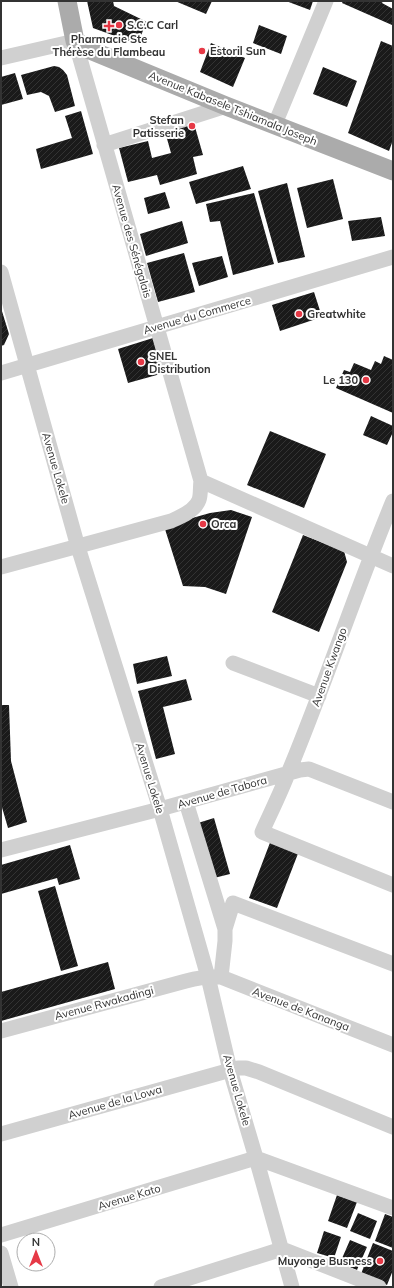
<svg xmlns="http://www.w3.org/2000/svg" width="394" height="1288" font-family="Mulish,sans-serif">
  <defs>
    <pattern id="building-hatch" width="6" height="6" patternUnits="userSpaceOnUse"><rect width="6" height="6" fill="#1a1a1a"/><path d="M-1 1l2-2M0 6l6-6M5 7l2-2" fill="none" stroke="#333"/></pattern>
  </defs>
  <rect width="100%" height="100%" fill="#fff"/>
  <path fill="url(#building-hatch)" d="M87,1H113L114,6L147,22L137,44L93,28Z
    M175,1H212L206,14Z
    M286,1H313L310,10Z
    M343,1H383L382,3L393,9V23L392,25L342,3Z
    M259,25L287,36L281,54L253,43Z
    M381,41L393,46V140L389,151L348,133Z
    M211,43L245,58L233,87L200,72Z
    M54,66L59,67L63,70L67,75L75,106L55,112L49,96L41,92L27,95L21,75Z
    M323,67L357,81L347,107L313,94Z
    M15,73L23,99L1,105V77Z
    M81,111L93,154L41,169L36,149L72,138L65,116Z
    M193,120L203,155L193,157L197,174L160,185L157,175L128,182L119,148L148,141L152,158L171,153L164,128Z
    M243,166L251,189L196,204L189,182Z
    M333,179L343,219L307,228L297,188Z
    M287,183L305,257L278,263L258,191Z
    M165,192L170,208L148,214L144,198Z
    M254,193L274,264L233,275L220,221L210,222L206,204Z
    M381,217L385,236L352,241L348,221Z
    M182,221L188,243L146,256L140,234Z
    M184,253L195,292L158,302L147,263Z
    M222,256L228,277L199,286L192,263Z
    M314,292L322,317L280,331L272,305Z
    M1,308L9,334L4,345L1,346Z
    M153,338L164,373L128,383L118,349Z
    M384,356L393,360V413L336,388L344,370L350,372L354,363L371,370L375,361L381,364Z
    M371,416L393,426V432L387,445L363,435Z
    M270,431L326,454L304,508L247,485Z
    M231,510L252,517L226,594L205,587L183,586L164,526L210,513Z
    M303,535L344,551L347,562L319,632L272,612Z
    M167,656L172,676L137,684L133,664Z
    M186,679L192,700L163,707L175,754L156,759L138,691Z
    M1,705H9L11,761L27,822L8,828L1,804Z
    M214,818L230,874L214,878L198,823Z
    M271,840L299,851L277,908L249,898Z
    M70,845L80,879L59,885L57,878L1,894V865Z
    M55,886L78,966L61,971L38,891Z
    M108,962L115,989L1,1021V992Z
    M337,1195L357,1202L347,1228L328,1221Z
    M358,1213L377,1221L370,1239L350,1231Z
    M385,1214L393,1217V1248L375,1241Z
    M324,1231L341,1237L334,1258L317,1253Z
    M350,1240L367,1247L357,1270L340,1263Z
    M373,1243L393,1251V1270L387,1285L361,1274Z"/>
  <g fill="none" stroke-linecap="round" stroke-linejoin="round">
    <path stroke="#d0d0d0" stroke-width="15" d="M1,58L75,41L201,481C200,487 201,495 199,500C195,511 180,517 171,521L1,567
      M275,124L326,1
      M104,145L226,106
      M1,272L78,547L160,809L208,977L230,1070L256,1158L292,1287
      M1,373L393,257
      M201,481L393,566
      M393,501C356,590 326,682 289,771C281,792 271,812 262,832L393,885
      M233,663L319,696
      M186,802L225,929
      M1,850L160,809L300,770L309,769L393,802
      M221,977L225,941V929L233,903L393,964
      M1,1031L186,981C197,978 209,976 221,977L393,1045
      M1,1134L238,1068H246L259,1072L393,1127
      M1,1235L256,1158L393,1208
      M1,1253L11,1287
      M161,1287L282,1249L379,1287"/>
    <path stroke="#ababab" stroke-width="19" d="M67,1L75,41L90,50L226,106L393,171"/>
  </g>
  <g fill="#e63946" stroke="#fff" stroke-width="1.5">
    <circle cx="119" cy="25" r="4"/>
    <path d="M107 20h4v4h4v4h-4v4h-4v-4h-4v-4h4z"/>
    <circle cx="202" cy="51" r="4"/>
    <circle cx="192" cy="126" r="4"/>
    <circle cx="299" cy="314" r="4"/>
    <circle cx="141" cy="362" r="4"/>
    <circle cx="366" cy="380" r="4"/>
    <circle cx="203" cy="524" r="4"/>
    <circle cx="380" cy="1261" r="4"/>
  </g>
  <g text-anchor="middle" stroke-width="4" stroke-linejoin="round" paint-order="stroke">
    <g font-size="11" font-weight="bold" fill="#333" stroke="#fff" text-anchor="start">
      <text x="127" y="29">S.C.C Carl</text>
      <text x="109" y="43" text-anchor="middle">Pharmacie Ste<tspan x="109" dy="13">Thérèse du Flambeau</tspan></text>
      <text x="210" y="55">Estoril Sun</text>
      <text x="184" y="124" text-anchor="end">Stefan<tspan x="184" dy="13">Patisserie</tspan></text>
      <text x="307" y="318">Greatwhite</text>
      <text x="149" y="360">SNEL<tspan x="149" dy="13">Distribution</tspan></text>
      <text x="358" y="384" text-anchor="end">Le 130</text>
      <text x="211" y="528">Orca</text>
      <text x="372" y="1265" text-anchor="end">Muyonge Busness</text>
    </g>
    <g font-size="11" fill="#333" stroke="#fff">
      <text transform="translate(233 108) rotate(22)" y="4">Avenue Kabasele Tshiamala Joseph</text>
      <text transform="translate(132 241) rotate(74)" y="4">Avenue des Sénégalais</text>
      <text transform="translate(197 315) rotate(-16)" y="4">Avenue du Commerce</text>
      <text transform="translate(56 468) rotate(74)" y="4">Avenue Lokele</text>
      <text transform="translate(329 667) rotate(-70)" y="4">Avenue Kwango</text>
      <text transform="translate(150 778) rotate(73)" y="4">Avenue Lokele</text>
      <text transform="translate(222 792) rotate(-16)" y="4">Avenue de Tabora</text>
      <text transform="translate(104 1003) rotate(-15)" y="4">Avenue Rwakadingi</text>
      <text transform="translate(301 1009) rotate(21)" y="4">Avenue de Kananga</text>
      <text transform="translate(237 1090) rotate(74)" y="4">Avenue Lokele</text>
      <text transform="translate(115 1102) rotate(-16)" y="4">Avenue de la Lowa</text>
      <text transform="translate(129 1197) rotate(-17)" y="4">Avenue Kato</text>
    </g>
  </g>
  <rect width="394" height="1288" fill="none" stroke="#333333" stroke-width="4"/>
  <g transform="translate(36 1252)"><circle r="19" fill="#ffffff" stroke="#adadad"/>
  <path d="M0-3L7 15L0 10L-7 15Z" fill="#e63946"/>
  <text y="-6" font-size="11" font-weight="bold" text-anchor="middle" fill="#333333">N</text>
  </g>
</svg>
